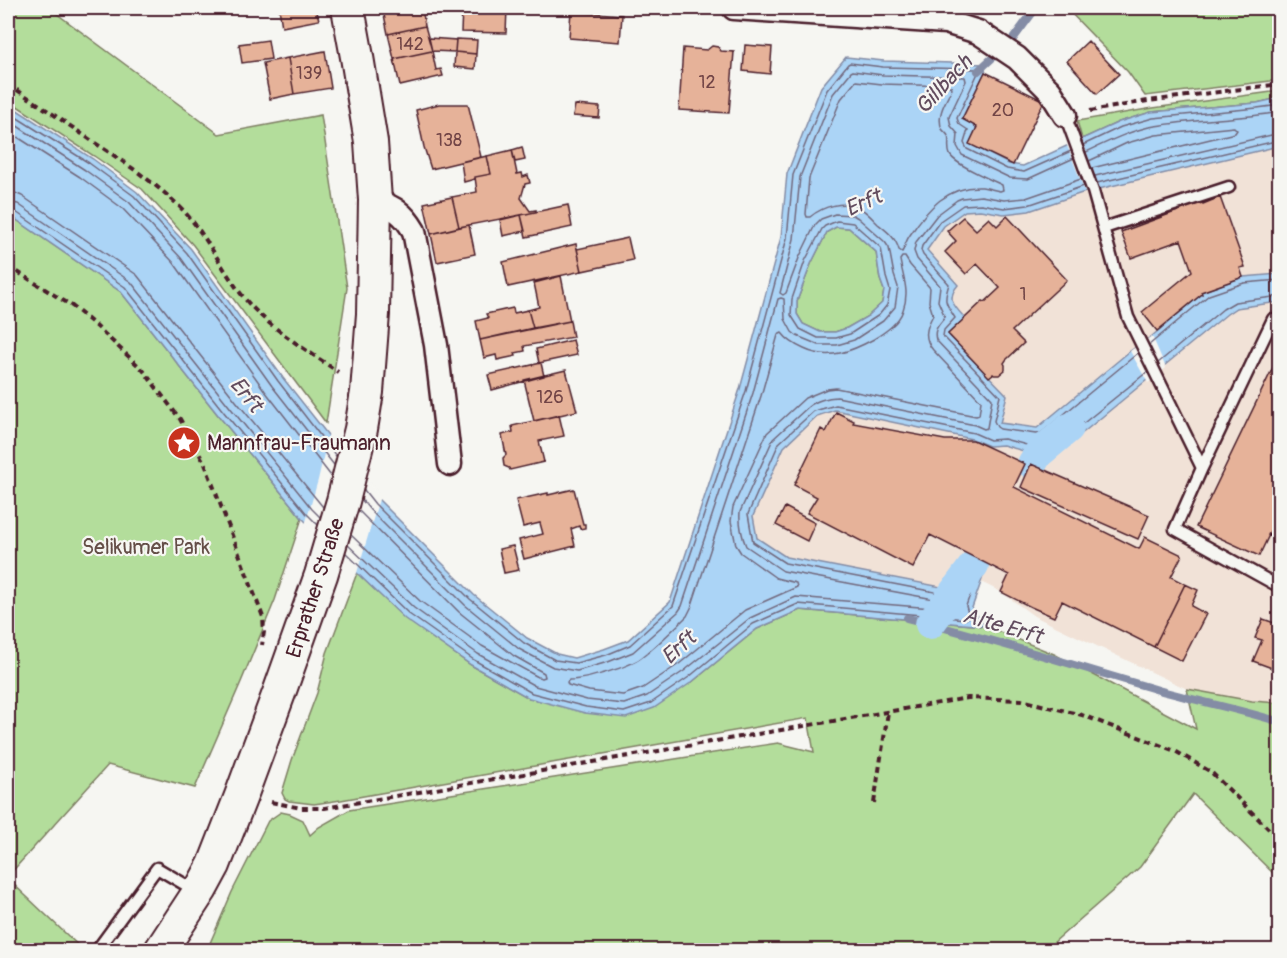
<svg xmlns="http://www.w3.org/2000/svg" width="1287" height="958" font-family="Pangolin,sans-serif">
  <rect width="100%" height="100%" fill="#f6f6f2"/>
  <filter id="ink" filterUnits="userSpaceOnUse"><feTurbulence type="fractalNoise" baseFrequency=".0167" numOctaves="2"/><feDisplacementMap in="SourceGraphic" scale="12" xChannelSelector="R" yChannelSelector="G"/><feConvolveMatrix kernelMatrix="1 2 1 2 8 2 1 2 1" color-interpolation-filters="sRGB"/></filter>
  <g filter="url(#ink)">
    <path fill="#f1e2d7" d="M1279,146V703L1252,701L1187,689L1034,616L1001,592L981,582L985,571L964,561L941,587L786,557L757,538L753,516L784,447L817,416L835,410L972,439L990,446L1007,395L948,334L954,307L951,299L954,290L958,285L927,250L944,226L965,211L980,210L995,213L1029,211L1082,193Z"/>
    <path fill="#b3dd9b" stroke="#7e7e63" stroke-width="1.5" d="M8,8H49L219,134L321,115L347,288L326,423L193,245L142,189L94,156L8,100Z
      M1066,8H1279V80L1145,96L1128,72Z
      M1279,91V98L1257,103L1151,112L1119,122L1082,139L1077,121L1153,108Z
      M8,214L121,292L218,415L302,518L275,600L241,682L195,788L108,765L8,876Z
      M836,227L849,228L876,252L880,279L884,290L882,303L868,316L847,328L835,332H820L803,324L797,314V301L811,264L827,232Z
      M357,573L406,619L471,665L529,698L692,682L757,629L800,610L985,626L1054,654L1196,729L1187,689L1252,701L1279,703V879L1193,794L1140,867L1045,950H207L232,892L268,821L281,812L290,814L303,820L310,835L319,827L349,810L778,743L814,752L808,718L341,800L314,804L289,801L285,799L282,793L292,760L317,693L327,653Z
      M8,879L83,950H8Z"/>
    <path fill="#abd4f6" stroke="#848ca5" stroke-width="1.5" fill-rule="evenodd" d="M846,57L884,61L986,64L985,72L962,119L977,127L970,144L1009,164L1023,166L1119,122L1151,112L1257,103L1279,98V146L1082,193L1029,211L1004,214L980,210L965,211L944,226L927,250L958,285C946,299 954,306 965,318L948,334L1007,395L1000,423L1037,428L1130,351L1152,336L1202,294L1201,292L1243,277L1279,274V302L1236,308L1227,314L1051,459L1003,445L989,446L972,439L835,410L817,416L784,447L753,516L757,538L786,557L941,587L963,561L985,571L972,608L985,626L800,610L757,629L692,682L654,708L626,718L585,713L529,698L471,665L405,619L357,573L302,518L218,415L121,292L8,214V104L93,159L137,192L191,249L283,378L379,500L474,595L527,638L557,654L574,658L604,649L628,640L670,602L740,389L781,237L787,174L821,87ZM836,227L849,228L876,252L880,279L884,290L882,303L868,316L847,328L835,332H820L803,324L797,314V301L811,264L827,232Z"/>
    <path fill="#f6f6f2" d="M1081,136L1100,189L1085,192L1066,143Z
      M1152,336L1166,368L1148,383L1130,351Z
      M329,432L380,496L356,576L305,525L318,480Z"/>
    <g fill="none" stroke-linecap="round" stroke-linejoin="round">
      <path stroke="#71677c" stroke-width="1.5" d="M856,81L882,84L951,86L952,89C946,101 936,115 942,129C944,132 947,133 948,136C950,142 947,148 950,155C957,166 990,179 1002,185L1003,190L1000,191C994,190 988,188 982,187C948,185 927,209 910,235C906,240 905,247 902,252L899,250C896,238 888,232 878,224C873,219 867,212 860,208C844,200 823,206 810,217H807L806,214L809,178L841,99Z
        M8,112L89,163L134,196L187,253L278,381L336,456
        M8,120L85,170L129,202L181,258L272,386L334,465
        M8,131L80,177L122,208L174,263L265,391L331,476
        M1083,145L1121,127L1153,118L1257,108L1280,105
        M1086,152C1108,142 1130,130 1155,126C1196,119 1238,119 1280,112
        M1089,161L1127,143L1156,135L1234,127L1237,130L1235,133L1092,168
        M1095,176L1280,133
        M1097,183L1280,140
        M1084,186L1028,205L1004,208L981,204L963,205L940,221L922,246L921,250L923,255L949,284C943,303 946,303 955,318L944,330L943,336L1000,396L994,421L997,427L1000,429L1036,434L1041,433L1138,353
        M8,193H15L22,196L137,275L236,401L323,507
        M8,202L18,204L131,282L229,406L312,509L320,517
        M8,209L13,210L125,287L223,411L307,514L318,525
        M837,221L853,223L881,248L886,277L890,290L887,305L879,315L850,334L836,338H818L800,329L791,315L792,299L805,261L822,229L825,226Z
        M902,257H905L910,265L930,288L929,302L933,315C926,328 923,338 933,350L981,401L979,415L976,416L836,388L827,389L805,398L767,433L733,507L731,521L736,545L741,553L776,578L796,583L797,587L745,610L679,664L643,688L623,695L589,691L568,685L567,682L569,680C585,680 629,667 641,658C657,646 673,630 687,616L691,608L761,396L778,335L782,333C788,341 795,345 804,349C829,361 852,351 874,339C885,332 899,323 903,310C910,291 903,278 900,260Z
        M1149,345L1209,295L1244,283L1280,280
        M1158,363L1223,309L1235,302L1280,296
        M364,490L375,504L470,599L524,643L555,660L576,663L606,655L630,645L673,606L746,391L787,238L793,175L827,90L848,64L850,63L883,67L976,69L978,73L957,118L959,124L968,130L964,143L967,149L1007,169L1024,172L1071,151
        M361,499L370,510L465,605L519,649L553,667L577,671L608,662L633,652L678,612L682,606L753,393L778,299L781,298L784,299L785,319L792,332L797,336L819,345H837L854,340L883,321L895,307L898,287L894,275L889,248L885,242L858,218L853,215L835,214L821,219L815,225L799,258L786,293L783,295L780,293L794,239L800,177L833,94L851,72L853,71L883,75L965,77L966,81L949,117L951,126L958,134L957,146L962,155L1010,178L1028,179L1074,158
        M351,535L420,601L482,646L538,677L542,678L545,677L544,673L514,656L459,612L358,510
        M348,545L414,608L478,654L535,686L587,700L624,704L647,696L684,671L750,618L796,597L957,610L963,591L961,587C951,592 952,601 939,600L783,571L746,546C742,537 739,523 740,512L773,439L808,407C815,401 828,397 837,397L975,425L984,429L987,428L992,399L936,340C933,329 939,325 945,317L938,301L940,286L917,259L914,251L916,242L937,215L957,200L962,198L981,196L1004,200L1026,198L1081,179
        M346,553L409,614L474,660L532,693L586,707L624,712L651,703L689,677L753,624L798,604L966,619L969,617L966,606L977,575C975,571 968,568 964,569L946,591L940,593L785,563L753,542L748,514L779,443L814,411L836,405L974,433L990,440L1004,439L1049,451L1147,372"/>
      <path stroke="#848ca5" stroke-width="8" d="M978,71L1013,39L1036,8
        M907,618C991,639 1073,665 1155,689C1196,701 1239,709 1280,722"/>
      <path stroke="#abd4f6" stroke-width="30" d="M1032,464L1038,454L1069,428
        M930,624L974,565"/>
    </g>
    <path fill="#e6b299" stroke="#4a1f2b" stroke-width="1.5" d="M279,8H316L319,20L282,27Z
      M385,8H422L425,26L388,34L383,10Z
      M422,8H455L454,13L423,11Z
      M462,8H507L506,33L461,32Z
      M571,11L622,15L620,42L569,38Z
      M425,26L432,51L394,59L388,34Z
      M429,38L456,40L455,52L432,51Z
      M456,39L477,40L476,54L455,52Z
      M268,40L271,59L242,63L239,44Z
      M1088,41L1119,74L1097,94L1067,61Z
      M745,45L772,47L770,74L743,71Z
      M712,46L718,47L721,51L734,52L729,113L679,110L683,48L707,50Z
      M325,51L331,88L294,94L288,58Z
      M432,51L436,70L441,69L443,76L400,86L394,59Z
      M455,52L476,54L475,69L454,67Z
      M288,58L294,94L270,99L263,63Z
      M985,72L1044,101L1013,165L969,144L977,127L962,119Z
      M439,104H468L481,157L431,169L424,147L416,110Z
      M575,105L600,107L599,118L573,116Z
      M522,147L525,160L515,162L512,150Z
      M512,150L517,174L522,173L523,177L528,175L530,183L525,184L521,198L530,211L536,210V212L459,227L452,197L477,192L475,177L491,174L487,156Z
      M487,156L491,174L475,177V179L464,182L461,162Z
      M452,197L459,227L431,234L424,203Z
      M1220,197L1245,267L1240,268L1243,277L1201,292L1202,294L1157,331L1142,312L1192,271L1181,240L1131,258L1121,232L1202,202L1203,204Z
      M568,205L572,227L526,237L521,215Z
      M521,215L525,231L503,236L500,220Z
      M1007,216L1067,280L1012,331L1024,343L1006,360L1004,363L1005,365V370L999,375H994L993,374L989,377L948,334L983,301L985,302L1000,288L977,264L966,274L945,252L956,241L947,231L963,217L976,230L989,218L997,226Z
      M469,225L475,254L437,262L431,234Z
      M628,238L633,260L582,271L577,249Z
      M576,244L582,271L508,287L503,262Z
      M561,276L570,321L533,328L528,310L539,307L534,283Z
      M513,308L514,313L528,310L533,328L480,340L476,321L488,318L486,314Z
      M570,321L573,337L524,346L525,351L515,353L516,356L497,360L496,355L484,358L480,340Z
      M573,340L577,355L539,363L536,349Z
      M1280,353V512L1259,556L1196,527Z
      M541,363L544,376L492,390L488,375Z
      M566,370L577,411L534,421L524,380Z
      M836,412L854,421L853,423L945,440H973L1025,464L1014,487L1139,549L1145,537L1182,555L1171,577L1185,584L1154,647L1062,601L1054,617L1031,607L1001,592L1009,575L930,535L913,568L807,513L817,497L794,485L821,429L826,432Z
      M559,415L564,436L539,441L544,462L510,470L509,468L504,466L503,458L506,455L502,435L513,432L512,426Z
      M1031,464L1149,515L1138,539L1021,487Z
      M574,489L583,524H585V528L580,529L579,526L571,529L575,546L524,559L519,540L543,534L540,523L523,527L516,500L548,493V495Z
      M785,507L815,523L807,541L776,525Z
      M1280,512V540L1268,535Z
      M513,546L519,570L504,573L499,549Z
      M1185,584L1198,590L1191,606L1206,614L1182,661L1154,647Z
      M1263,619L1280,625V671L1253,661L1262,640L1255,638Z"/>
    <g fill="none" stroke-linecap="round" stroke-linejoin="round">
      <g stroke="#4a1f2b" stroke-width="15">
        <path id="lane" d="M946,22L953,8
          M1065,115L1093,191L1128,317L1202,468
          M1104,228L1229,187
          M1280,319H1273L1202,468L1175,529L1280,587
          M100,946L157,868L196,891"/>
      </g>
      <g stroke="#4a1f2b" stroke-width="27">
        <path id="street" d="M734,8L946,22L978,32L1017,58L1050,91L1065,115
          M375,200C394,208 403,212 414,231L436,345L450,464"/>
      </g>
      <g stroke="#4a1f2b" stroke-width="36">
        <path id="secondary" d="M161,950L201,889L214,865L241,796L279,693L321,575L343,501L361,429L367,392L373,314L375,200L371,142L357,57L348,8"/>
      </g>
      <path stroke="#4a1f2b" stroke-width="4" stroke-dasharray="6 4.5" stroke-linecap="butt" d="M8,84C37,103 66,123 95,143C124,162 154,182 179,206C206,233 221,269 245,299C270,329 306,349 338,372
        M1090,111L1148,101L1280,84
        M8,266L72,306L95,325L143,370L180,419L205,464L263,617L264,632L262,645
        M271,802L301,808H325L968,698L1021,700L1082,715L1175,751L1211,772L1280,840
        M874,803L888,712"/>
      <use href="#lane" stroke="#f6f6f2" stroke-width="10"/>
      <use href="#street" stroke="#f6f6f2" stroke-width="22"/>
      <use href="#secondary" stroke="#f6f6f2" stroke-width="32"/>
    </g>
  </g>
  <defs>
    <g id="sight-disc" transform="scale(1.725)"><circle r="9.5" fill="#c8321e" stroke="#f6f6f2"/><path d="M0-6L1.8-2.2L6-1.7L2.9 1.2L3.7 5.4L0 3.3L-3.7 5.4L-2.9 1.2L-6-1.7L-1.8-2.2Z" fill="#fff"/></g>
  </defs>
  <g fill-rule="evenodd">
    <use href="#sight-disc" x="184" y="443"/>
  </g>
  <g text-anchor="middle" stroke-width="4.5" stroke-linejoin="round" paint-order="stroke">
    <g font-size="18" fill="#714446">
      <text x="410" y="50">142</text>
      <text x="309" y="79">139</text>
      <text x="707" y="88">12</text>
      <text x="1003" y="116">20</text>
      <text x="449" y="146">138</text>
      <text x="1023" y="300">1</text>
      <text x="550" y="403">126</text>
    </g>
    <g font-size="21" fill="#4a1f2b" stroke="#f6f6f2" text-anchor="start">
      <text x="207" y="450">Mannfrau-Fraumann</text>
    </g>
    <g font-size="21" fill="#644e47" stroke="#f6f6f2">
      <text x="146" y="554">Selikumer Park</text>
    </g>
    <g font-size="21" fill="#4a1f2b" stroke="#f6f6f2">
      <text transform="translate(315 588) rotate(-72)" y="7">Erprather Straße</text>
    </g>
    <g font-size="22" font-style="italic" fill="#624c5e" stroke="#f6f6f2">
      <text transform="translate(943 84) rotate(-47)" y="8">Gillbach</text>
      <text transform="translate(863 202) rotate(-24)" y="8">Erft</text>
      <text transform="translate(247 394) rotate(51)" y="8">Erft</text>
      <text transform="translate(1003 625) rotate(16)" y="8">Alte Erft</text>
      <text transform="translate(678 647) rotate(-42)" y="8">Erft</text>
    </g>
  </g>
  <rect width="1287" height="958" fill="none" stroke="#f6f6f2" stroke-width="30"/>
  <rect x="15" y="15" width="1257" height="928" fill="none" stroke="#4a1f2b" stroke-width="2" filter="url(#ink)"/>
</svg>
